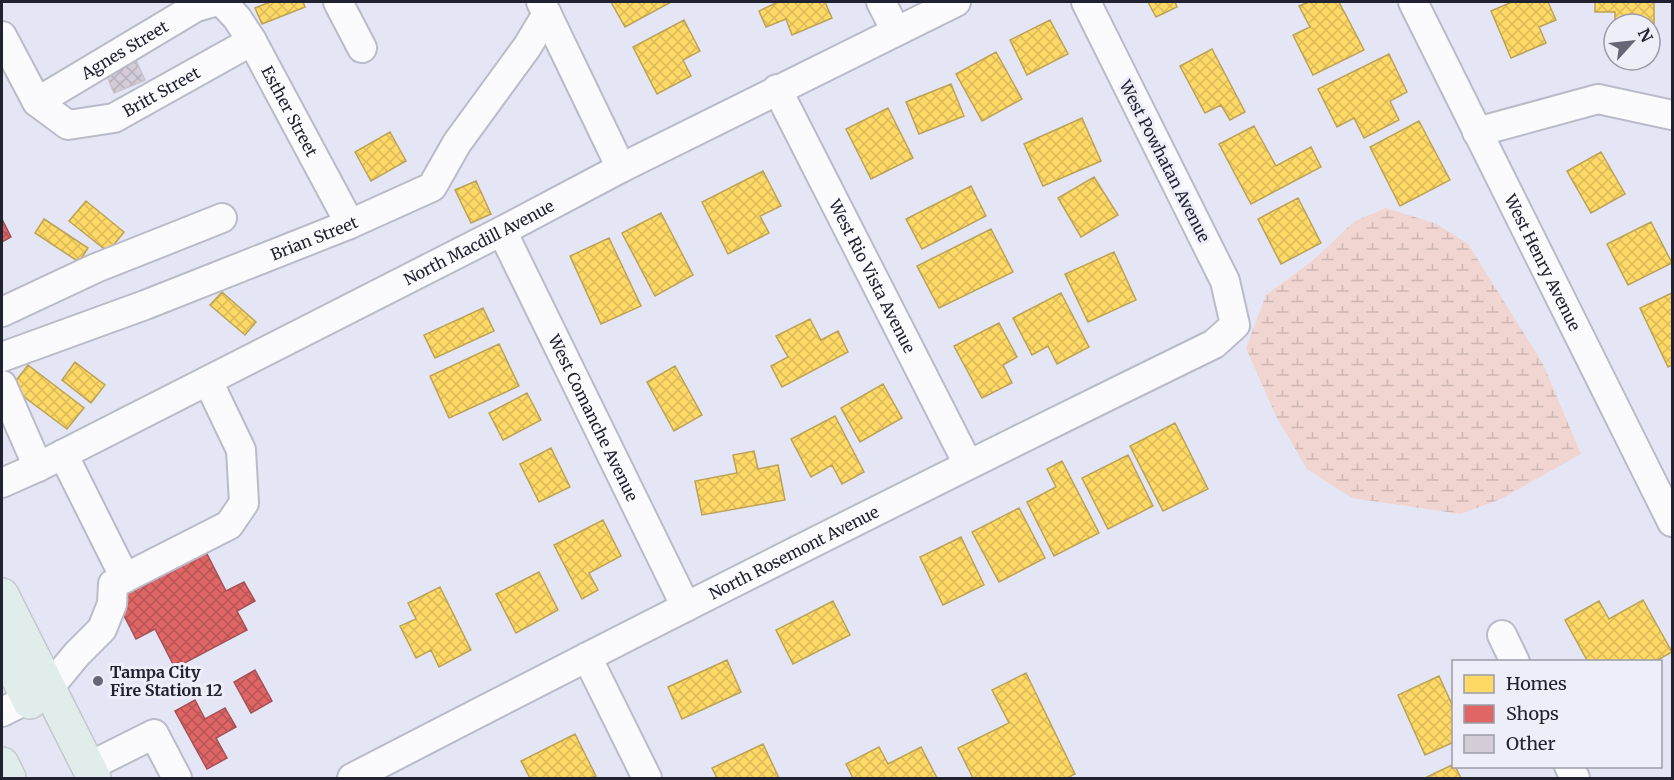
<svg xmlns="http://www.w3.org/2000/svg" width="1674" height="780" font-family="Merriweather,serif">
  <defs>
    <pattern id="wetland-marsh" width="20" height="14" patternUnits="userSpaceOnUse" patternTransform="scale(1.5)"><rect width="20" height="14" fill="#f0d5d1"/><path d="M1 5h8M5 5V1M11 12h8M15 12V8" fill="none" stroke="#ceb7b4"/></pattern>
    <pattern id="homes-cross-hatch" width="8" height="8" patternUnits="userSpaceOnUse" patternTransform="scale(1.5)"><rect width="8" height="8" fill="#ffd966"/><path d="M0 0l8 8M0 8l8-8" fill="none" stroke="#daba59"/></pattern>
    <pattern id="shops-cross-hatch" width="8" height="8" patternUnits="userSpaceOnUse" patternTransform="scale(1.5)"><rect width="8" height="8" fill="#e06666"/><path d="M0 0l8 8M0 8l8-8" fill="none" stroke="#b55455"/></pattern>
    <pattern id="building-cross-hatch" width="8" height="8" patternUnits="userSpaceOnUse" patternTransform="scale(1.5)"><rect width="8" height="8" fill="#d4cdd8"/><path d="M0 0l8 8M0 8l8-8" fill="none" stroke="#b6b0ba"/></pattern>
  </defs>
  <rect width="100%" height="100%" fill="#e4e6f5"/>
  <path fill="url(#wetland-marsh)" d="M1386,208L1437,224L1468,244L1543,364L1581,454L1501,499L1461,514L1352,498L1307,469L1276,416L1246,348L1266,295L1311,262L1355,221Z"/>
  <path fill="url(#homes-cross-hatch)" stroke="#bca256" stroke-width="1.5" d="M270,2H303L305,7L262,24L255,8Z
    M611,2H671L625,27Z
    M778,2H825L832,18L792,35L786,19L766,27L759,11Z
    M1148,2H1175L1177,7L1156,17Z
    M1309,2H1339L1364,50L1313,75L1293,35L1310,27L1299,6Z
    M1512,2H1548L1556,20L1539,27L1546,43L1511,58L1491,11Z
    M1595,2H1654V31H1650V24H1615V12H1595Z
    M684,20L700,51L683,60L691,76L657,94L633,47Z
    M1050,20L1068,54L1027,75L1010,40Z
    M1212,49L1245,112L1230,120L1221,105L1205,113L1180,66Z
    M996,52L1022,99L982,121L956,74Z
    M1389,54L1407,92L1390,101L1399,120L1364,138L1354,118L1337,127L1318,89Z
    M951,84L964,116L919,134L906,102Z
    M888,108L913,158L871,179L846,129Z
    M1082,118L1101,161L1043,186L1024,144Z
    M1419,121L1450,180L1400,206L1370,147Z
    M1254,126L1276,166L1311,147L1321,167L1251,204L1219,144Z
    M390,132L406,161L371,181L355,152Z
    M1601,152L1625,194L1591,213L1567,171Z
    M763,171L781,206L760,216L769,233L728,254L702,202Z
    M1094,177L1118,215L1081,237L1058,198Z
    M476,181L491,214L471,223L455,190Z
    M971,186L986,216L922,249L906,219Z
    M1298,198L1321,243L1281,264L1258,219Z
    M86,201L124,232L108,252L69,221Z
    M661,213L693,275L655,296L622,233Z
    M44,219L88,248L79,262L35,233Z
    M1651,222L1672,263L1628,285L1607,244Z
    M991,229L1013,272L939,308L917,266Z
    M609,238L641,306L601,324L570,256Z
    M1114,252L1136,300L1088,322L1065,274Z
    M222,292L256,322L245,335L210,305Z
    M1061,293L1089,347L1057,364L1048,346L1032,355L1013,318Z
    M1672,293V365L1668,367L1640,308Z
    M483,308L494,331L435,358L424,335Z
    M810,319L821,340L838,331L848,352L782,387L771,366L788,357L776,336Z
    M999,323L1017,357L1003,365L1012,383L982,398L954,346Z
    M499,344L519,386L449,418L430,376Z
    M75,362L105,385L91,403L62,380Z
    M28,365L84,408L67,429L11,387Z
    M675,366L702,415L674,431L647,382Z
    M883,384L902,418L860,442L841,408Z
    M527,393L541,420L503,440L489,413Z
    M835,416L864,472L842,484L832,465L811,477L791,439Z
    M1175,423L1208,489L1163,511L1130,446Z
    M551,448L570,487L539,502L520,464Z
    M754,451L758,469L778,465L785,500L702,515L695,481L737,473L733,455Z
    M1128,455L1153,506L1108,529L1082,478Z
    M1062,461L1099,533L1054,556L1027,502L1056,487L1047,469Z
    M1019,508L1045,558L999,582L972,532Z
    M603,520L621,556L589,573L598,590L582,599L554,545Z
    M961,537L984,585L943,605L920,557Z
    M539,572L558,610L516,633L496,594Z
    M440,587L471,650L439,667L431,650L416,658L400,626L416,619L408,603Z
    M1643,600L1672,652L1654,662H1588L1565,620L1599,601L1609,619Z
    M833,601L850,635L793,664L776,630Z
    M727,660L741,692L682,719L668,687Z
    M1026,673L1075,774L1067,778H973L958,748L1009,723L992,690Z
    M1439,676L1454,709V742L1425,755L1398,695Z
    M575,734L596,776L591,778H530L521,761Z
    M763,744L779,778H717L712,768Z
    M879,747L888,764L921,747L937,778H853L846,764Z
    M1454,764L1461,778H1425Z"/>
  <path fill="url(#shops-cross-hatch)" stroke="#a65156" stroke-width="1.5" d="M2,219L11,237L2,242Z
    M206,552L226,591L244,582L255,601L237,611L247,630L175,668L155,629L136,639L116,600Z
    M255,670L272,701L251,713L234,682Z
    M195,700L205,719L225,708L236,727L216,738L227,758L207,769L175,711Z"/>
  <path fill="url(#building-cross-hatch)" stroke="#cac2ce" stroke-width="1.5" d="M134,56L145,80L114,93L104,69Z"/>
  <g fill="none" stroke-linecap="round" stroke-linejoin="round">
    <g stroke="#b9bbc9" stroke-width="32">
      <g id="minor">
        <path id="s1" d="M222,2L237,18L252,41L350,224"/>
        <path d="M338,2L362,48"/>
        <path d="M541,2L621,168"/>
        <path d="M881,2L896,31"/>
        <path id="s2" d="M1413,2L1672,522"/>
        <path id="s3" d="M2,36L37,102L68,125L114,118L252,41"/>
        <path id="s4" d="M777,89L968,464"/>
        <path id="s5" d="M37,102L196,7L214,2"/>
        <path d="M1477,132L1598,99L1672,115"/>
        <path id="s6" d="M502,231L686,607"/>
        <path d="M2,312L96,268L222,218"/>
        <path id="s7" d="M2,357L145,305L350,224L432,187L457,143L527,47L547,14"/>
        <path d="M2,385L38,467"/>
        <path d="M63,454L125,578"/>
        <path id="s8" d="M2,483L38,467L502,231L621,168L956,2"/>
        <path d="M1502,635L1515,662"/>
        <path d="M587,657L647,778"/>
        <path d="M2,712L48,689L77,654L102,629L112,604L113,584L229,525L244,503L241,450L208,381"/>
        <path d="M1569,766L1575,778"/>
        <path d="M88,767L154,734L177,778"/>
        <path id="s9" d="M352,778C638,630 925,485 1214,344L1235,325L1225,281L1086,2"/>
      </g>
    </g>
    <g stroke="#c5c6ce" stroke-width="36">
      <path id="major" d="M2,595L94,778
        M2,650L13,668L30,702
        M2,764L9,778"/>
    </g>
    <use href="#minor" stroke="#fbfbfe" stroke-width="28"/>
    <use href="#major" stroke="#e1edeb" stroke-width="33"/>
  </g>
  <circle fill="#656676" stroke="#eeeef8" stroke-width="2" cx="98" cy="681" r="6"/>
  <g text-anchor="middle" stroke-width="6" stroke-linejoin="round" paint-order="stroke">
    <g font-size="16" fill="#202131" stroke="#eeeef8">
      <text dy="6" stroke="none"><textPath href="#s5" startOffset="102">Agnes Street</textPath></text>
      <text dy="6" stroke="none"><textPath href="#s3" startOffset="214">Britt Street</textPath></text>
      <text dy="6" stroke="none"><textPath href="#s1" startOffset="129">Esther Street</textPath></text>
      <text transform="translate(1165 161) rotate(63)" y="6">West Powhatan Avenue</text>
      <text dy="6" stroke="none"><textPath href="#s7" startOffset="334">Brian Street</textPath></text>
      <text dy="6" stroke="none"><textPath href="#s8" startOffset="534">North Macdill Avenue</textPath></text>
      <text dy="6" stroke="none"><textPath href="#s2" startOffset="291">West Henry Avenue</textPath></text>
      <text dy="6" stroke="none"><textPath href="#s4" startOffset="210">West Rio Vista Avenue</textPath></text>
      <text dy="6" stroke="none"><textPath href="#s6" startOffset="208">West Comanche Avenue</textPath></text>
      <text dy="6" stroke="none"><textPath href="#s9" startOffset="496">North Rosemont Avenue</textPath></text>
    </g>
    <g font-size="16" font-weight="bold" fill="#202131" stroke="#eeeef8" text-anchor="start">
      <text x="110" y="678">Tampa City<tspan x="110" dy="18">Fire Station 12</tspan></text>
    </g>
  </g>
  <rect width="1674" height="780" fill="none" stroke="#202131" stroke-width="6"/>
  <rect x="1452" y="660" width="210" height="108" fill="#eeeef8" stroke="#9c9ca8" stroke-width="1.5"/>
  <rect x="1464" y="675" width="30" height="18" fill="#ffd966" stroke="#9c9ca8" stroke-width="1.5"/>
  <text x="1506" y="690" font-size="18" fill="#202131">Homes</text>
  <rect x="1464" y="705" width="30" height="18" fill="#e06666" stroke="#9c9ca8" stroke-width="1.5"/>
  <text x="1506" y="720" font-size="18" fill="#202131">Shops</text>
  <rect x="1464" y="735" width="30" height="18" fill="#d4cdd8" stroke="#9c9ca8" stroke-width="1.5"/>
  <text x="1506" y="750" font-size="18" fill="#202131">Other</text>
  <g transform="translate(1632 42) rotate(63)"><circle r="28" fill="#eeeef8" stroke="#9c9ca8" stroke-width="1.5"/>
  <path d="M0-4.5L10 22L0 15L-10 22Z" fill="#656676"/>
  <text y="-9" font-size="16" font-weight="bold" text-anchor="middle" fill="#202131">N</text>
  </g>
</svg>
